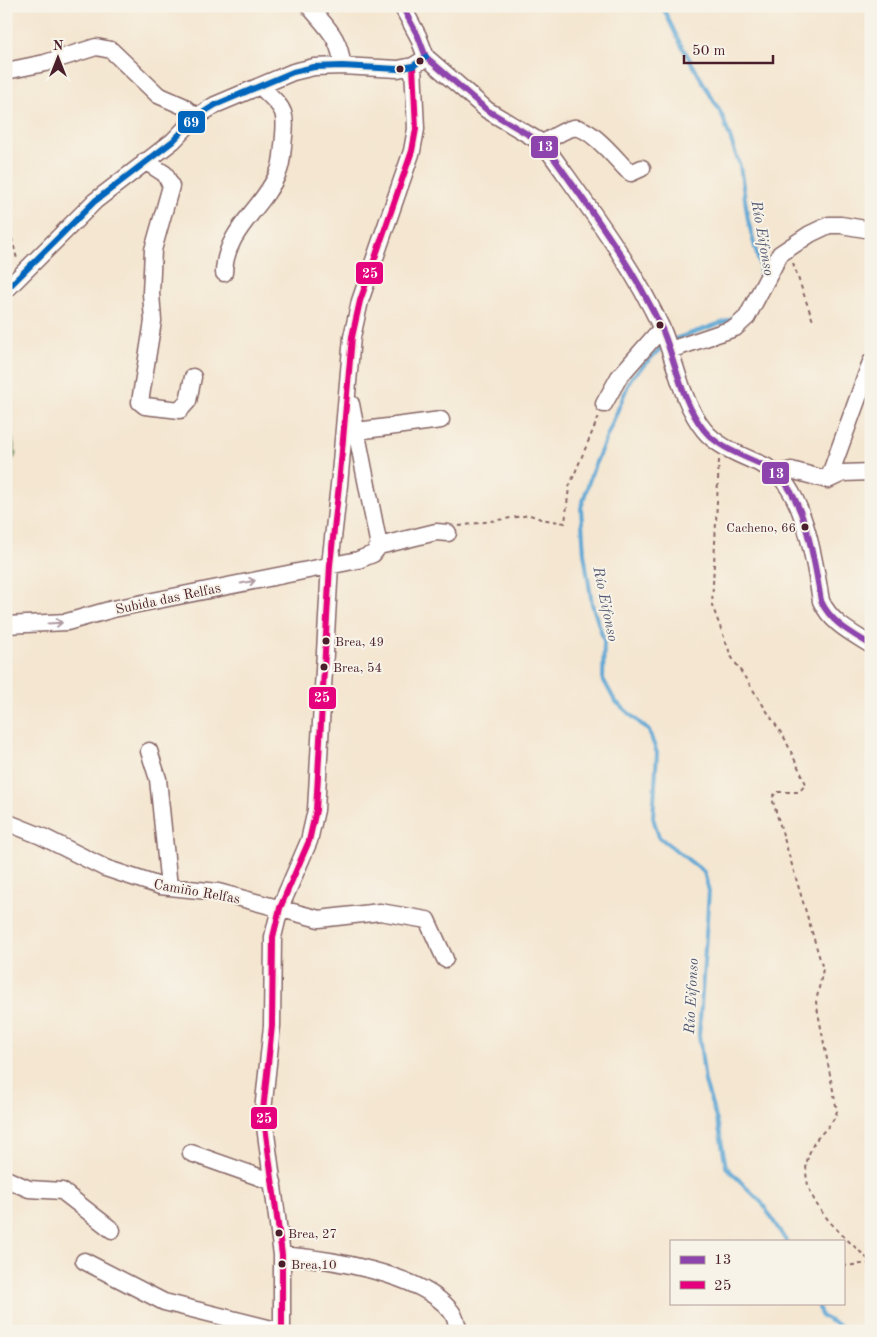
<svg xmlns="http://www.w3.org/2000/svg" width="877" height="1337" font-family="'Old Standard TT',serif">
  <rect width="100%" height="100%" fill="#f7f3e8"/>
  <filter id="ink" filterUnits="userSpaceOnUse"><feTurbulence type="fractalNoise" baseFrequency=".02" numOctaves="2"/><feDisplacementMap in="SourceGraphic" scale="10" xChannelSelector="R" yChannelSelector="G"/><feConvolveMatrix kernelMatrix="1 2 1 2 8 2 1 2 1" color-interpolation-filters="sRGB"/></filter>
  <filter id="wash" filterUnits="userSpaceOnUse"><feTurbulence type="fractalNoise" baseFrequency=".0096" numOctaves="4" result="noise"/><feDisplacementMap in="SourceGraphic" scale="20" xChannelSelector="R" yChannelSelector="G"/><feGaussianBlur stdDeviation="1.12" result="paint"/><feColorMatrix in="noise" values="0 0 0 0 0 0 0 0 0 0 0 0 0 0 0 0 0 1.4 0 .05"/><feComposite in="paint" operator="in"/></filter>
  <g filter="url(#wash)">
    <rect width="100%" height="100%" fill="#f4e6d0"/>
    <path fill="#71ac6b" stroke="#5e664b" d="M6,404L16,454L14,459V455L6,449Z"/>
    <g fill="none" stroke-linecap="round" stroke-linejoin="round">
      <path stroke="#5ca6d4" stroke-width="4" d="M662,6L680,43L722,115L740,166L748,220L760,267V279
        M672,340L730,320L743,310
        M664,345L631,378L592,472L581,508L584,553L592,604L604,641L603,679L615,701L649,731L657,753L653,818L659,837L704,872L709,891L699,1035L705,1082L719,1128L726,1167L762,1203L786,1241
        M818,1303L821,1316L844,1328L864,1331"/>
    </g>
  </g>
  <g filter="url(#ink)">
    <g fill="none" stroke-linecap="round" stroke-linejoin="round">
      <g stroke="#866565" stroke-width="19">
        <path id="minor" d="M309,6C326,27 341,38 342,66
          M402,6L418,36L426,57L487,110L539,141L548,150C589,208 632,264 662,329C676,362 681,401 704,430C719,449 747,457 769,468C804,488 815,563 821,601C831,623 852,633 871,645
          M6,71L45,63L96,47L111,50L158,95L183,106L196,117
          M542,144C551,139 562,130 573,128C589,125 616,159 627,170L631,173L642,168
          M145,161L165,174L171,186L153,250L151,293L153,321L140,402L145,406L180,410L188,401L193,377
          M224,273C225,230 263,209 278,173C282,164 282,155 283,146C287,110 286,111 260,86
          M6,290L95,201L173,141L196,117L215,105L293,72L314,67L342,66L398,69L413,66L421,61
          M670,350L735,328L747,317L780,254L810,234L829,225H841L871,230
          M351,404L379,546
          M604,404L619,377L661,329
          M357,431L441,420
          M778,474L791,470L828,480L843,473L871,472
          M828,480L871,362
          M6,625L67,622L113,609L358,560L373,554L379,546L436,532L448,533
          M149,751L158,779L169,887
          M6,822L41,836L105,868L160,886L218,892L319,919L380,912L427,920L445,959
          M191,1153L273,1182
          M6,1179L29,1189L62,1191L112,1230
          M282,1255C328,1259 420,1273 450,1310C455,1315 457,1324 459,1331
          M84,1261L164,1302L280,1331
          M282,1331V1255L263,1111L272,1026L273,937L280,908L309,841L316,810L330,565L339,485L352,337L360,301L412,151L416,129L413,66"/>
      </g>
      <path stroke="#866565" stroke-width="2" stroke-dasharray="4 4" stroke-linecap="butt" d="M6,215L17,259
        M793,263L813,321
        M719,460L712,605L731,656L785,739L806,784L799,792H776L772,798L823,969L816,1002L837,1111C833,1126 820,1132 813,1145C787,1193 841,1233 871,1262
        M459,526L530,515L541,519L565,523L569,487L599,416
        M843,1266L871,1263"/>
      <use href="#minor" stroke="#fff" stroke-width="16"/>
      <g stroke="#f7f3e8" stroke-width="10">
        <path id="bus-1" d="M402,6L418,36L426,57L487,110L539,141L548,150C589,208 632,264 662,329C676,362 681,401 704,430C719,449 747,457 769,468C804,488 815,563 821,601C831,623 852,633 871,645"/>
      </g>
      <g stroke="#f7f3e8" stroke-width="10">
        <path id="bus-2" d="M282,1331V1255L263,1111L272,1026L273,937L280,908L309,841L316,810L330,565L339,485L352,337L360,301L412,151L416,129L413,66"/>
      </g>
      <g stroke="#f7f3e8" stroke-width="10">
        <path id="bus-3" d="M6,290L95,201L173,141L196,117L215,105L293,72L314,67L342,66L398,69L413,66L426,57"/>
      </g>
      <use href="#bus-1" stroke="#8e44ad" stroke-width="6"/>
      <use href="#bus-2" stroke="#e5007d" stroke-width="6"/>
      <use href="#bus-3" stroke="#0065bd" stroke-width="6"/>
    </g>
    <defs><path id="oneway-shaft" d="M-6 0H5M1.5-3L5.5 0L1.5 3" fill="none" stroke-width="1.6" stroke-linecap="round" stroke-linejoin="round" transform="scale(1.25)"/></defs>
    <g stroke="#ae9aa0">
      <use href="#oneway-shaft" transform="translate(248 582) rotate(-11)"/>
      <use href="#oneway-shaft" transform="translate(55 623) rotate(-3)"/>
    </g>
  </g>
  <g fill="#4a1f2b" stroke="#f7f3e8" stroke-width="2">
    <circle cx="420" cy="61" r="4.5"/>
    <circle cx="400" cy="69" r="4.5"/>
    <circle cx="660" cy="325" r="4.5"/>
    <circle cx="805" cy="527" r="4.5"/>
    <circle cx="326" cy="641" r="4.5"/>
    <circle cx="324" cy="667" r="4.5"/>
    <circle cx="279" cy="1233" r="4.5"/>
    <circle cx="282" cy="1264" r="4.5"/>
  </g>
  <g text-anchor="middle" stroke-width="4" stroke-linejoin="round" paint-order="stroke">
    <g font-size="13" fill="#4a1f2b" stroke="#f7f3e8" text-anchor="start">
      <text x="796" y="532" text-anchor="end">Cacheno, 66</text>
      <text x="335" y="646">Brea, 49</text>
      <text x="333" y="672">Brea, 54</text>
      <text x="288" y="1238">Brea, 27</text>
      <text x="291" y="1269">Brea,10</text>
    </g>
    <g font-size="14" fill="#4a1f2b" stroke="#f7f3e8">
      <text transform="translate(168 598) rotate(-12)" y="5">Subida das Relfas</text>
      <text transform="translate(197 891) rotate(10)" y="5">Camiño Relfas</text>
    </g>
    <g font-size="15" font-style="italic" fill="#51556f" stroke="#f7f3e8">
      <text transform="translate(763 238) rotate(80)" y="5">Río Eifonso</text>
      <text transform="translate(606 604) rotate(78)" y="5">Río Eifonso</text>
      <text transform="translate(691 996) rotate(-87)" y="5">Río Eifonso</text>
    </g>
  </g>
  <g stroke="#f7f3e8" stroke-width="2">
    <rect x="177" y="110" width="29" height="24" rx="5" fill="#0065bd"/>
    <rect x="530" y="135" width="29" height="24" rx="5" fill="#8e44ad"/>
    <rect x="355" y="261" width="29" height="24" rx="5" fill="#e5007d"/>
    <rect x="761" y="461" width="29" height="24" rx="5" fill="#8e44ad"/>
    <rect x="308" y="686" width="29" height="24" rx="5" fill="#e5007d"/>
    <rect x="250" y="1106" width="28" height="24" rx="5" fill="#e5007d"/>
  </g>
  <g font-size="14" text-anchor="middle" font-weight="bold" fill="#fff">
    <text x="191" y="127">69</text>
    <text x="545" y="151">13</text>
    <text x="370" y="278">25</text>
    <text x="776" y="478">13</text>
    <text x="322" y="702">25</text>
    <text x="264" y="1123">25</text>
  </g>
  <rect width="877" height="1337" fill="none" stroke="#f7f3e8" stroke-width="25"/>
  <rect x="670" y="1240" width="175" height="65" fill="#f7f3e8" stroke="#b29e9c"/>
  <rect x="680" y="1256" width="25" height="8" fill="#8e44ad" stroke="#b29e9c"/>
  <text x="714" y="1264" font-size="15" fill="#4a1f2b">13</text>
  <rect x="680" y="1281" width="25" height="8" fill="#e5007d" stroke="#b29e9c"/>
  <text x="714" y="1290" font-size="15" fill="#4a1f2b">25</text>
  <g transform="translate(58 58)" stroke="#f7f3e8" stroke-width="4" paint-order="stroke">
  <path d="M0-4L9 19L0 12L-9 19Z" fill="#4a1f2b"/>
  <text y="-8" font-size="14" font-weight="bold" text-anchor="middle" fill="#4a1f2b">N</text>
  </g>
  <path d="M684 55v8h89v-8" fill="none" stroke="#4a1f2b" stroke-width="2.5"/>
  <text x="692" y="55" font-size="15" fill="#4a1f2b" stroke="#f7f3e8" stroke-width="4" paint-order="stroke">50 m</text>
</svg>
